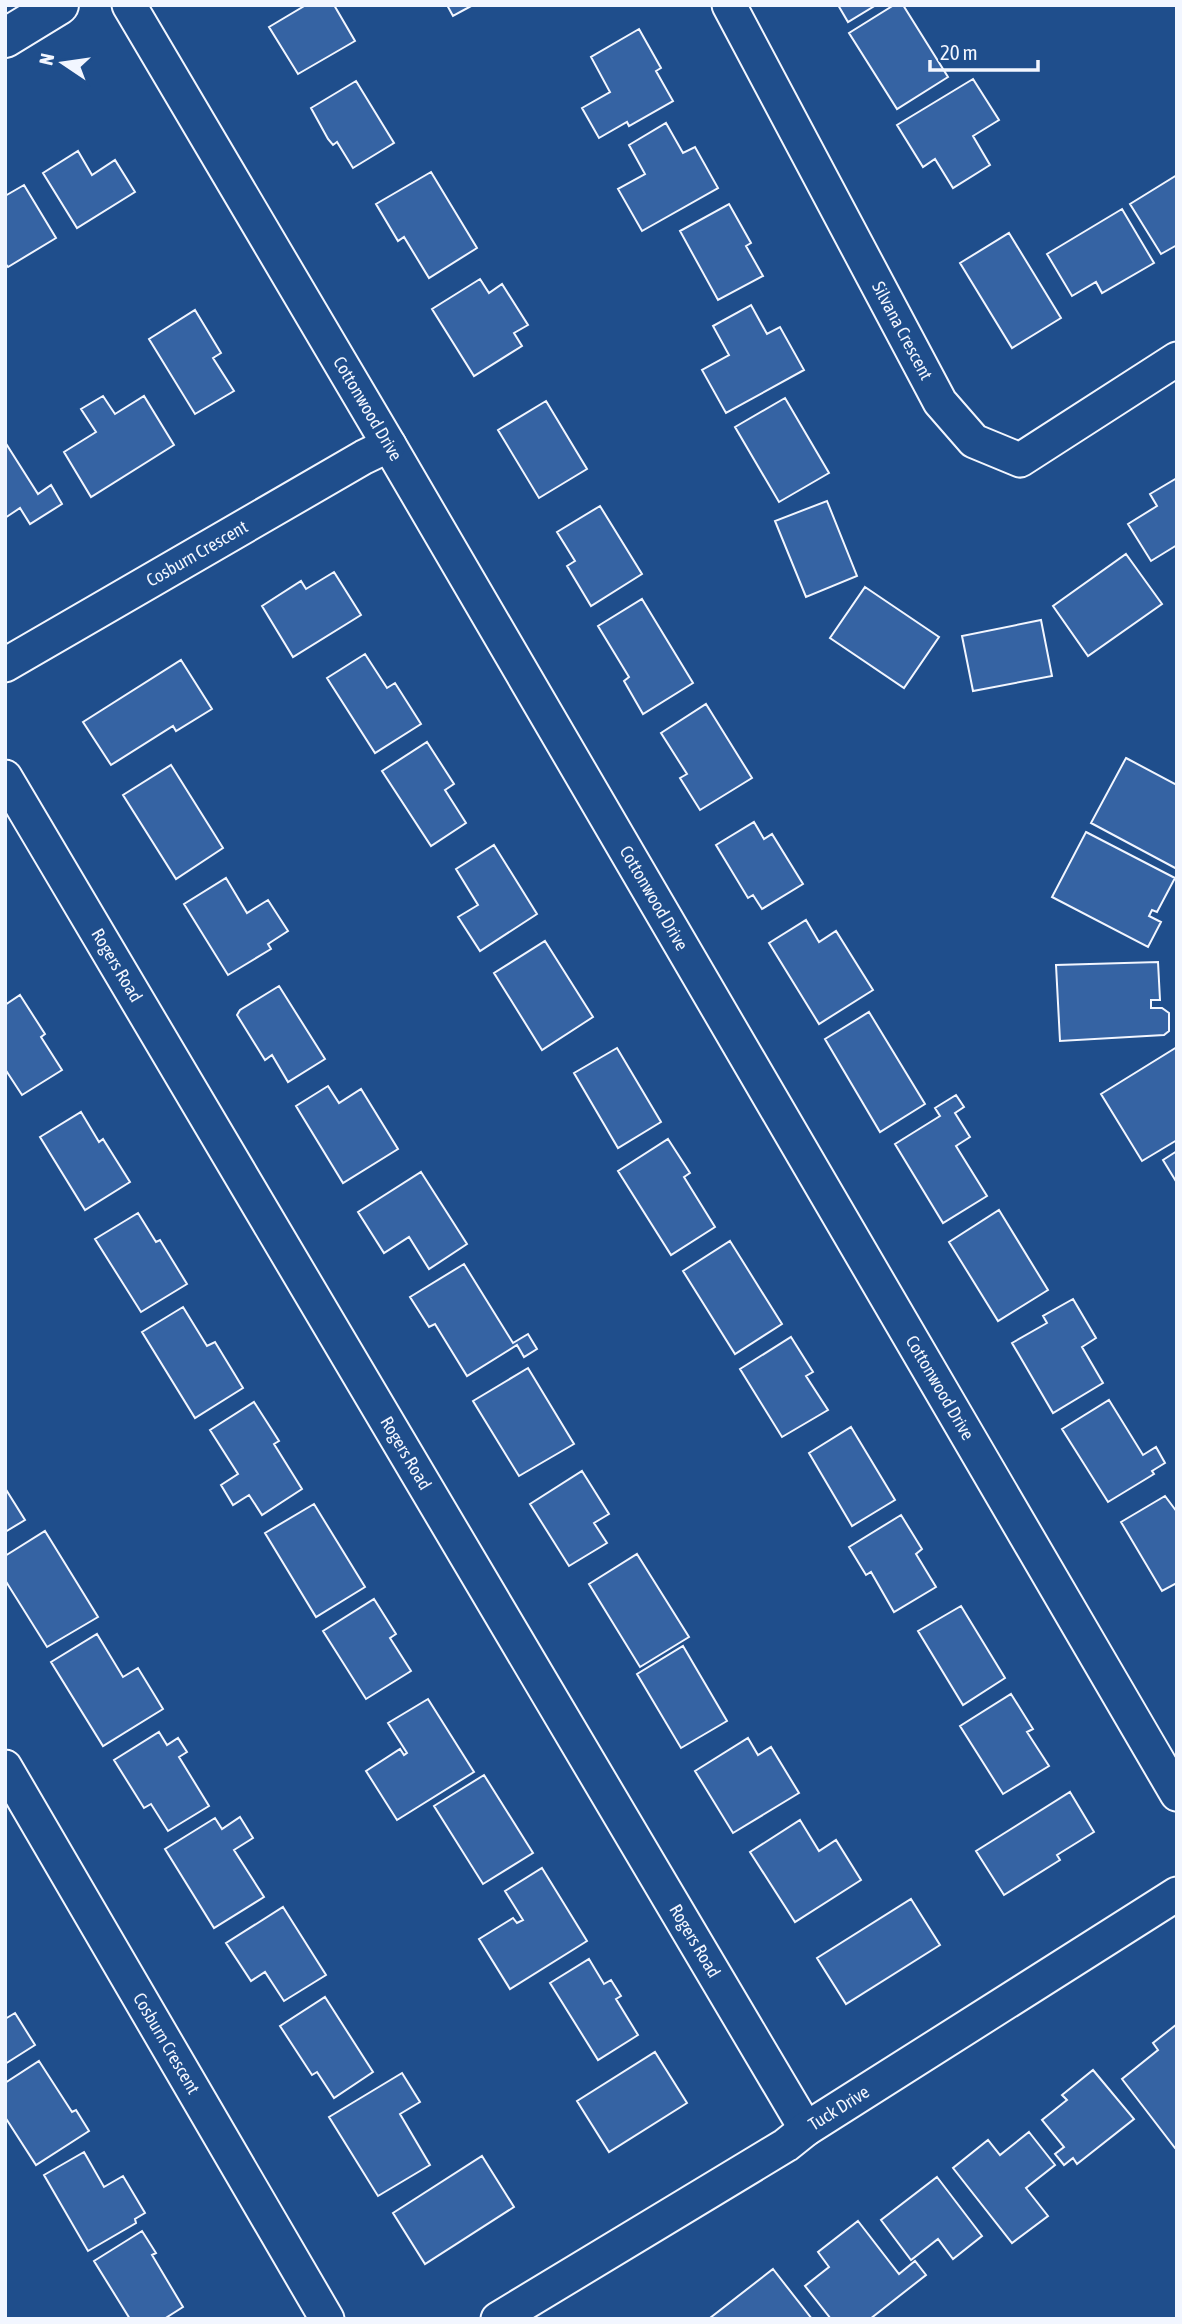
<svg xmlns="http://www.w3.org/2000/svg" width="1182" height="2324" font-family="'Asap Condensed',sans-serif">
  <rect width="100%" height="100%" fill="#1f4e8c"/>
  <path fill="#3563a3" stroke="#f2f6ff" stroke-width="2" d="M306,5H334L355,41L298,74L269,27Z
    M447,5H473L453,16Z
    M838,5H876L848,22Z
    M894,5H903L948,77L897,109L849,33Z
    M639,29L661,68L656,71L673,101L629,126L627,122L599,138L582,108L610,92L591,57Z
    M973,79L999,120L973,136L990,165L953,188L935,159L923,167L897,125Z
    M356,81L394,143L353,168L337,142L333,145L328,139L311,108Z
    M666,123L683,153L695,147L718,188L642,231L618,189L645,174L629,145Z
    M78,151L92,175L115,160L135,192L77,228L43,173Z
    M431,172L477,248L429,278L404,237L398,241L376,204Z
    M1177,175V245L1161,254L1130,204Z
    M24,185L56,238L8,267L5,263V196Z
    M729,204L751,243L746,246L763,276L718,300L680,231Z
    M1122,209L1154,263L1102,293L1096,282L1072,296L1047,254Z
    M1009,233L1061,318L1012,348L960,263Z
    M480,279L489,293L502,284L528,325L514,333L522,346L474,376L432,309Z
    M751,305L767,334L780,327L804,370L726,413L702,370L729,355L713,326Z
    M195,310L221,353L213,358L234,391L195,414L149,339Z
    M103,396L115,414L144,396L174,445L91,497L64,452L96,432L81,409Z
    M785,398L829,473L779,502L735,427Z
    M546,401L587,469L539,498L498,430Z
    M5,442L38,494L51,485L62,504L30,524L20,508L5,518Z
    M1177,478V545L1151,561L1128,524L1157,506L1150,494Z
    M827,501L857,576L806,597L775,521Z
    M600,506L642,574L591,606L567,566L575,561L557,532Z
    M1126,554L1162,604L1088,656L1053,606Z
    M334,572L361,615L293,657L262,606L301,581L306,589Z
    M865,587L939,637L904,688L830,638Z
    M642,599L693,683L643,714L624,681L629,677L598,626Z
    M1041,620L1052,676L973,691L962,636Z
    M365,654L387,688L395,683L421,724L375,753L327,678Z
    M181,660L212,709L176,731L173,726L111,765L83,722Z
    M706,704L752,778L700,810L680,778L687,774L661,733Z
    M427,742L454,784L445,790L466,823L431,846L382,771Z
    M1126,758L1177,785V869L1091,823Z
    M171,765L223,848L176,879L123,795Z
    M754,822L764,839L772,834L803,884L762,909L753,895L748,898L716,845Z
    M1086,832L1175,878L1157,912L1152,910L1149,916L1161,922L1148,947L1052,897Z
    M494,845L537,914L480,951L458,917L478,905L456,869Z
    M226,878L247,913L268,900L288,931L268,944L271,949L228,975L184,904Z
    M806,920L819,942L836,931L873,990L819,1024L769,943Z
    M545,941L593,1017L542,1050L494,973Z
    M1158,962L1160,1000H1151V1008H1162L1169,1013V1031L1164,1035L1060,1041L1056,965Z
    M279,986L325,1059L288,1082L272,1055L265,1060L237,1015L240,1010Z
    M20,995L45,1034L41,1037L62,1070L22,1095L5,1069V1005Z
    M869,1012L925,1104L880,1132L825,1039Z
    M1177,1047V1140L1142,1161L1101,1094Z
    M617,1048L661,1122L618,1148L574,1073Z
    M328,1086L339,1103L361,1089L398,1149L343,1183L296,1106Z
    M956,1095L964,1107L955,1113L970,1137L956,1146L987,1196L943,1223L895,1144L940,1116L935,1108Z
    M81,1112L99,1142L103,1139L130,1182L85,1210L40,1137Z
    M668,1139L690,1173L684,1177L715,1227L671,1255L618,1171Z
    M1177,1151V1183L1163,1160Z
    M421,1172L467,1244L429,1269L409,1237L384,1253L358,1212Z
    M999,1210L1048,1290L998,1321L949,1242Z
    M138,1213L156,1242L160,1240L187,1284L141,1312L95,1239Z
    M730,1241L782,1324L735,1354L683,1271Z
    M464,1264L513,1343L528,1334L537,1349L524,1357L517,1345L467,1376L435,1324L429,1327L410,1297Z
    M1073,1299L1096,1338L1082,1347L1103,1383L1053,1413L1012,1343L1047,1323L1043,1316Z
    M183,1307L207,1346L215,1342L243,1388L195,1418L142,1332Z
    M791,1337L813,1372L806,1376L828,1410L782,1437L740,1369Z
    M528,1368L574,1444L519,1476L473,1401Z
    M1109,1400L1143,1455L1156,1447L1165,1463L1152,1471L1154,1474L1108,1502L1062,1429Z
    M254,1402L279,1441L274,1444L302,1489L262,1515L249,1495L233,1505L221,1485L238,1474L210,1430Z
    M851,1427L895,1500L852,1526L809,1453Z
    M582,1471L609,1514L594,1523L607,1543L569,1566L530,1504Z
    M5,1488L25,1520L5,1532Z
    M1165,1496L1177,1512V1583L1162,1591L1121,1522Z
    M314,1504L365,1587L316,1617L265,1533Z
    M901,1515L922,1549L916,1554L936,1587L894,1612L871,1572L866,1575L849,1547Z
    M45,1531L98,1617L47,1647L5,1580V1556Z
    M637,1554L689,1637L640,1667L589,1584Z
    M374,1599L396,1634L390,1638L411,1671L366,1699L323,1631Z
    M961,1606L1005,1678L963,1705L918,1631Z
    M97,1634L123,1677L138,1668L163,1709L103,1746L51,1662Z
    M683,1646L727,1721L681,1748L637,1674Z
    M1011,1694L1033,1729L1027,1732L1049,1766L1003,1794L960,1726Z
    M428,1699L474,1772L397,1820L366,1771L400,1749L404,1755L407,1753L388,1723Z
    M159,1732L167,1745L178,1738L187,1752L179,1757L209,1806L168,1831L151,1804L144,1808L114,1760Z
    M748,1738L758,1755L771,1747L799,1793L733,1833L695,1771Z
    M484,1775L533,1853L483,1884L434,1806Z
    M1070,1792L1094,1832L1057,1855L1060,1860L1004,1895L976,1851Z
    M240,1817L253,1838L234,1850L264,1897L214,1928L165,1849L215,1818L222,1829Z
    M800,1820L819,1851L836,1840L861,1880L795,1922L750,1852Z
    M542,1868L587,1941L510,1989L479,1939L513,1918L517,1923L523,1920L505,1891Z
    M911,1899L940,1945L846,2004L817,1958Z
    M283,1907L326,1975L284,2001L265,1972L251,1981L226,1943Z
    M589,1959L604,1984L611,1980L621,1996L616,1999L638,2035L598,2060L550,1983Z
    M325,1997L373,2072L334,2098L317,2072L312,2075L280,2026Z
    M15,2013L35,2045L5,2064V2019Z
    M1177,2024V2147L1175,2148L1122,2079L1158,2050L1153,2043Z
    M655,2052L687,2103L609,2152L577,2101Z
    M39,2061L72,2112L76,2110L89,2131L36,2165L5,2117V2083Z
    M1093,2070L1134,2119L1077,2164L1073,2158L1064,2165L1055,2154L1064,2147L1042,2120L1067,2100L1062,2095Z
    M402,2073L420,2102L400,2114L430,2165L378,2196L329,2117Z
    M1029,2132L1055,2165L1026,2188L1048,2216L1012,2243L953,2168L988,2140L1000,2155Z
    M84,2152L104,2187L123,2176L145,2213L135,2219L136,2223L88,2251L44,2175Z
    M482,2156L514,2207L425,2264L393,2213Z
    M937,2177L982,2236L953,2259L938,2239L911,2260L881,2220Z
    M858,2221L899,2274L915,2261L926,2275L870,2319H831L805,2286L829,2267L818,2252Z
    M142,2231L156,2253L152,2255L183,2307L164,2319H130L94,2261Z
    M773,2269L812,2319H710V2318Z"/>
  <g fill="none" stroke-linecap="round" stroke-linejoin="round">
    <g stroke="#f2f6ff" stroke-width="37">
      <g id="minor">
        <path id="s1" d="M129,5L389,445L1177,1794"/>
        <path id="s2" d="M729,5L940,402L974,441L1020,460L1177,359"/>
        <path id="s3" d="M5,665L364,457L389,445"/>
        <path id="s4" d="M5,777L806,2129"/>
        <path id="s5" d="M5,1767L327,2319"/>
        <path id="s6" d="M498,2319L786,2145L806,2129L1177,1894"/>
      </g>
    </g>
    <g stroke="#f2f6ff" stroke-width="42">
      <path id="primary" d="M5,38L59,5"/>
    </g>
    <use href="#minor" stroke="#1f4e8c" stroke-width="33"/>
    <use href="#primary" stroke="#1f4e8c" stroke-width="38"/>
  </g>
  <g text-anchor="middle" stroke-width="5" stroke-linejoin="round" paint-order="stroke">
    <g font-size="18" fill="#f2f6ff" stroke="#1f4e8c">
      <text dy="6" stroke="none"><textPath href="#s2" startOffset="369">Silvana Crescent</textPath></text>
      <text dy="6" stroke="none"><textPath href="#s1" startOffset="469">Cottonwood Drive</textPath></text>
      <text dy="6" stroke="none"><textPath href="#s3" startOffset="222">Cosburn Crescent</textPath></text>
      <text dy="6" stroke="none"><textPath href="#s1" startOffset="1036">Cottonwood Drive</textPath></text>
      <text dy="6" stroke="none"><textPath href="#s4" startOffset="219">Rogers Road</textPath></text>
      <text dy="6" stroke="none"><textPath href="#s1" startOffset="1603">Cottonwood Drive</textPath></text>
      <text dy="6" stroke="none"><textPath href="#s4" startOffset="786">Rogers Road</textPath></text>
      <text dy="6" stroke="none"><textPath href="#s4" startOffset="1353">Rogers Road</textPath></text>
      <text dy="6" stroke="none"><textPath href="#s5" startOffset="320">Cosburn Crescent</textPath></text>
      <text dy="6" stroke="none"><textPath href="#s6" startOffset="401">Tuck Drive</textPath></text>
    </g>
  </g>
  <rect width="1182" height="2324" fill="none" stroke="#f2f6ff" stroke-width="14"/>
  <g transform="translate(63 63) rotate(283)" stroke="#1f4e8c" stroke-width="5" paint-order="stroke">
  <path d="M0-5L12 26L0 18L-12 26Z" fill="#f2f6ff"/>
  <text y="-10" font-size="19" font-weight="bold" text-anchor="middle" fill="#f2f6ff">N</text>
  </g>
  <path d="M930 60v10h108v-10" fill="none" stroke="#f2f6ff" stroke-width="3.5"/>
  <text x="940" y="60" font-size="21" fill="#f2f6ff" stroke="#1f4e8c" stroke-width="5" paint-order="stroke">20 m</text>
</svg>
